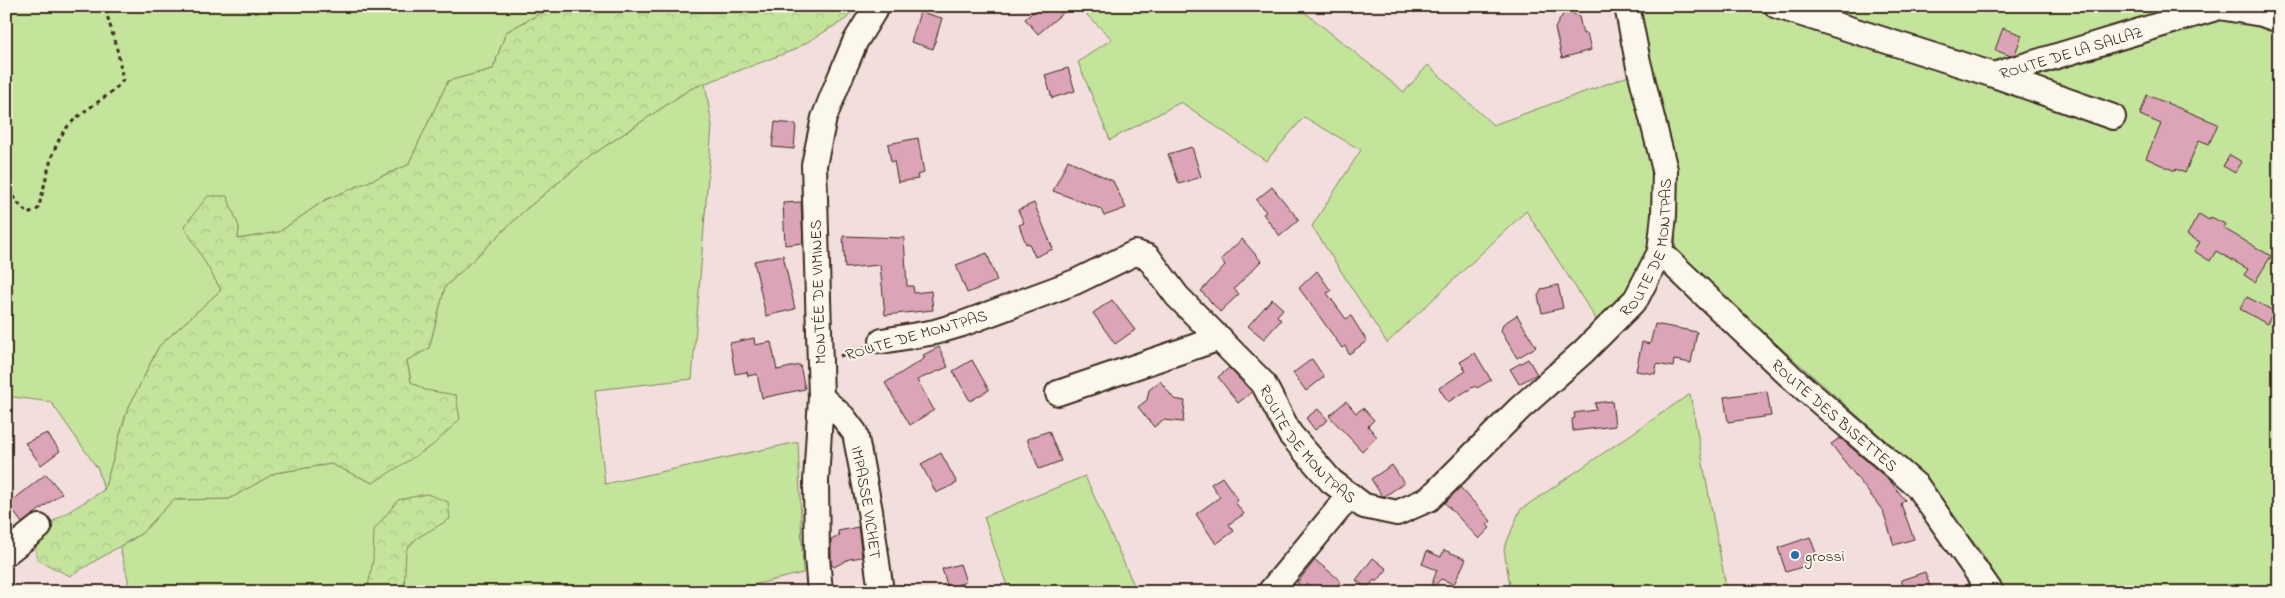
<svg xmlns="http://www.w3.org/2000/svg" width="2285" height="598" font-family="'Indie Flower',sans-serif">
  <defs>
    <pattern id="forest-crowns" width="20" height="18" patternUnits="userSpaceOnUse" patternTransform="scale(1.25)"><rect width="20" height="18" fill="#c4e49c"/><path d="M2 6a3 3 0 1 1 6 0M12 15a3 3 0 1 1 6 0" fill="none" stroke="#a9c486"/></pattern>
  </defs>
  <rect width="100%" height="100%" fill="#f2dedc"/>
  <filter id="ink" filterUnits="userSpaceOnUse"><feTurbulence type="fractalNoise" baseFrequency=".02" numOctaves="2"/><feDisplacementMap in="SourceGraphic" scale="10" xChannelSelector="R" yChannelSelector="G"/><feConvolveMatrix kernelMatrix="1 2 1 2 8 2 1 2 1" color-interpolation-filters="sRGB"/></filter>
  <g filter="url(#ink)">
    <path fill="#c4e49c" stroke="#80875d" d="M6,6H564L545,11L506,32L493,69L448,81L408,165L325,200L279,232L238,239L239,227L185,226L221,290L159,346L127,411L104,490L98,469L51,402L6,396Z
      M1091,6H1297L1404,92L1428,65L1493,125L1634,74C1647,143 1670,223 1632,287C1624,301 1610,313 1600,325L1526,211L1387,343L1312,226L1361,150L1304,117L1266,161L1181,102L1110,140L1078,62L1112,39L1087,15Z
      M1637,6H2261L2279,13V592H2006L1982,553L1910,462L1676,255L1674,174Z
      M705,83L712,126L692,379L595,390L605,484L798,442L803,573L724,592H128V579L120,548L142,533L173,500L229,499L275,473L331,464L373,483L425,390L411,382L407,361L429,348L445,287L525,210L592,155L690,89Z
      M1690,394L1727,592H1511L1504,549L1520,510Z
      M1085,476L1137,592H1009L984,517Z"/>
    <path fill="url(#forest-crowns)" stroke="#80875d" d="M564,6H858L846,19L794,50L690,89L592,155L525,210L445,287L429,348L407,361L411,382L425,390L456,395L460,419L433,445L373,483L331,464L275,473L229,499L173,500L142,533L70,576L38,560L34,541L50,523L104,490L127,411L159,346L221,290L184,226L208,196H227L239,227L238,239L279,232L325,200L408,165L448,81L493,69L506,32L545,11Z
      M427,494L448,502L450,519L417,538L406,550L404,592H367L373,560L374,530L398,500Z"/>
    <path fill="#dca4b7" stroke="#3b2a1e" d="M1040,6H1071L1038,34L1025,19Z
      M1566,9L1579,17L1583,34L1587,33L1591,50L1562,58L1555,28Z
      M920,12L942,18L933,49L911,42Z
      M2003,28L2022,35L2015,54L2011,56L1995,50Z
      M1068,68L1075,91L1052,98L1045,75Z
      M2147,95L2218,124L2209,144L2199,140L2185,173L2176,169L2175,171L2146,158L2161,124L2140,115Z
      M775,122L796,124L794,149L772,147Z
      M918,138L924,173L917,175L918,179L898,182L894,161L891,162L888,144Z
      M1192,147L1201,177L1179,184L1168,154Z
      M2230,155L2242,162L2235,173L2223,166Z
      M1068,160L1113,181L1126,208L1104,216L1101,209L1053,191Z
      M1272,187L1299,220L1280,236L1263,214L1266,212L1256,200Z
      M801,202L803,243L785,245L783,203Z
      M1034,203L1053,249L1035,257L1029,243L1026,244L1019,225L1024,223L1018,210Z
      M2199,214L2209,220L2211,217L2225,224L2223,228L2271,256L2255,282L2244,275L2248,269L2216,251L2210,261L2194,251L2200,242L2187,235Z
      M843,236L904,238L907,286H913L914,293L931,291L933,310L885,315L880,265L845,268Z
      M1242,239L1261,261L1234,289L1239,294L1220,312L1201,291L1225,265L1221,259Z
      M987,253L997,281L967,293L956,265Z
      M783,255L795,309L766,316L754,261Z
      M1317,271L1331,291L1327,293L1346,319L1351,316L1367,341L1349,354L1345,346L1342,348L1299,288Z
      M1558,285L1563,308L1542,313L1538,296L1542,289Z
      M2247,297L2274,311L2267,324L2240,309Z
      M1272,299L1283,309L1277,316L1281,320L1264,339L1248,326Z
      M1112,300L1135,330L1115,344L1093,313Z
      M1517,315L1536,347L1517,358L1501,331L1503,324Z
      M1655,324L1697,332L1691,363L1674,360L1673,367L1657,364L1655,374L1636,371L1642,342L1650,344Z
      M754,338L755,345L771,342L777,370L800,365L805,389L762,398L757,374L748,376L747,372L735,374L730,343Z
      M939,347L948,367L917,380L934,410L910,425L885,383L925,358L923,355Z
      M1475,353L1491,380L1477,388L1475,386L1448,402L1439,388L1466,371L1460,362Z
      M1312,359L1324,377L1306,391L1293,373Z
      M1528,359L1537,374L1519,384L1510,369Z
      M972,360L989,390L970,401L953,371Z
      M1229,368L1252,392L1238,403L1218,377Z
      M1160,381L1174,399L1185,401L1183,422L1163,420L1154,427L1138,407L1147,400L1149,390Z
      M1767,391L1771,416L1728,422L1724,397Z
      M1346,401L1356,413L1363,408L1374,420L1368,426L1377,437L1362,451L1329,416Z
      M1612,401L1615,426L1573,431L1572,419L1575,418L1574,413L1596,410L1595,403Z
      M1318,409L1328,420L1315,430L1306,418Z
      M1049,431L1061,461L1039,469L1027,439Z
      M47,433L60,451L41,465L25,443Z
      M1840,438L1890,481L1905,500L1901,504L1914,539L1894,545L1883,511L1831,444Z
      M941,453L957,483L936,493L921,464Z
      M1392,465L1404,483L1385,496H1382L1371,479Z
      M46,474L62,493L22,523L8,504Z
      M1222,477L1238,500L1235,502L1244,514L1229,524L1234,531L1216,544L1196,514L1220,497L1211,484Z
      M1460,487L1491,521L1487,525L1490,528L1479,539L1445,503Z
      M858,527L862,557L849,559L834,567L831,564V539L839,537L838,531Z
      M1810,537L1816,553L1803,557L1805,566L1786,572L1778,548Z
      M1444,550L1466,559L1454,584L1441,579L1429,592L1437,570L1422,564L1427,551L1441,557Z
      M1373,558L1387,569L1377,582L1374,580L1367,589L1356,580Z
      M1315,560L1341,581L1332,592H1308L1297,583Z
      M960,564L966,582L948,588L942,569Z
      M1925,572L1932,592H1905L1901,580Z"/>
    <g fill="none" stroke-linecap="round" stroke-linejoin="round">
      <g stroke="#3b2a1e" stroke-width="28">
        <g id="minor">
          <path id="s1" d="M1777,6L1994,75L2219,7L2262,14L2279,20"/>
          <path d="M1994,75L2113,117"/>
          <path id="s2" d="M1660,252L1790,376L1917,486L1991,592"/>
          <path id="s3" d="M882,341L935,332L962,324L1075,282L1135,253L1148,257L1177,296L1263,383L1290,434L1331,481L1364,506L1397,513L1429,499L1519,409L1583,352L1636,299L1660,252L1664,215L1665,170L1638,62L1627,6"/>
          <path d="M1058,393L1220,338"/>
          <path id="s4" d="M821,397L843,417L855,433L870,511L881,592"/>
          <path d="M6,553L39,527"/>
          <path d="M820,592L817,557L816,481L821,397L814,165L824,118L835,90L855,42L877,6"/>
          <path d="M1270,592L1350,495"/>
        </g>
      </g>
      <path stroke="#3b2a1e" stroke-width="3" stroke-dasharray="4 4" stroke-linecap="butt" d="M6,182L17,202L28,214L38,209C47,180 50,143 72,122C88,106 109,98 123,80L118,53L107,15V6
        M840,356L865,347"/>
      <use href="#minor" stroke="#fbf7ec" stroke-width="24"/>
    </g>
  </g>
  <circle fill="#1f6fb2" stroke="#fbf7ec" stroke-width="2" cx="1795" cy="555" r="5"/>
  <g text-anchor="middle" stroke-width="4" stroke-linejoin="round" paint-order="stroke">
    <g font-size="16" fill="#3b2a1e" stroke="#fbf7ec">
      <text dy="6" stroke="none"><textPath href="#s1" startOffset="308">ROUTE DE LA SALLAZ</textPath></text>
      <text dy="6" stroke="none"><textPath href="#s3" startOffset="1025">ROUTE DE MONTPAS</textPath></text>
      <text transform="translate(817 292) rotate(-92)" y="6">MONTÉE DE VIMINES</text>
      <text transform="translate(916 334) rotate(-16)" y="6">ROUTE DE MONTPAS</text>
      <text dy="6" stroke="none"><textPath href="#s2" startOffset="239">ROUTE DES BISETTES</textPath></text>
      <text dy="6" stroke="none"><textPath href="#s3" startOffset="530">ROUTE DE MONTPAS</textPath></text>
      <text dy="6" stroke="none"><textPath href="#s4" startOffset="120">IMPASSE VICHET</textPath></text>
    </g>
    <g font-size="16" fill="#3b2a1e" stroke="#fbf7ec" text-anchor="start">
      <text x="1805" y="561">grossi</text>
    </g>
  </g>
  <rect width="2285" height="598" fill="none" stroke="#fbf7ec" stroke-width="25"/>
  <rect x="12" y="12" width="2260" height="573" fill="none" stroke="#3b2a1e" stroke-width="2" filter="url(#ink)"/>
</svg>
